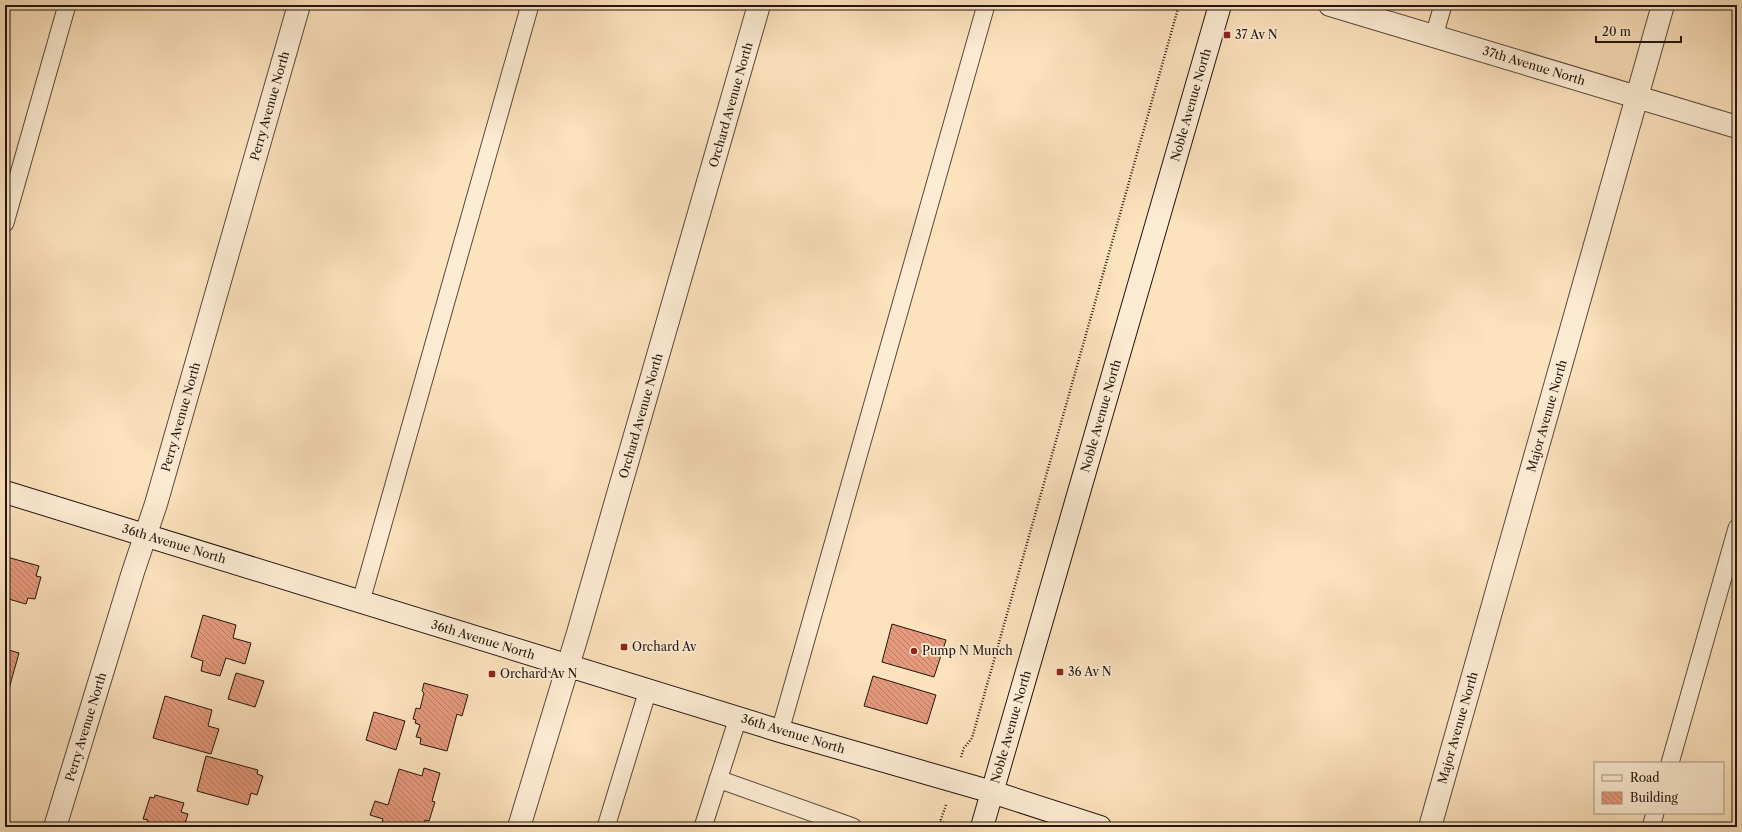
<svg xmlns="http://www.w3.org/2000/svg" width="1742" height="832" font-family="'Libre Caslon Text',serif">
  <defs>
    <pattern id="building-back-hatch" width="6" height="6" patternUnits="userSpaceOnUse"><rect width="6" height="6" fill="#e59a7d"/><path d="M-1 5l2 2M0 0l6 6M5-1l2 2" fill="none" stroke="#b97c65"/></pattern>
  </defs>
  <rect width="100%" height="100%" fill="#fce2bd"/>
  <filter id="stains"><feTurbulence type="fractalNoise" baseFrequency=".005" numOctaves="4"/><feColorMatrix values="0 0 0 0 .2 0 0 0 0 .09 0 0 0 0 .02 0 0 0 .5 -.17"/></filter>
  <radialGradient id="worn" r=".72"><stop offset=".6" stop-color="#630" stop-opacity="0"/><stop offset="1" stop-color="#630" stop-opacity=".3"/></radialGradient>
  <path fill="url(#building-back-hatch)" stroke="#23150f" d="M7,557L39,566L36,576L41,577L35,599L28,598L26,604L5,598V564Z
    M203,615L236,625L233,638L251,643L245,664L226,658L220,676L201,671L203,661L191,657Z
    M892,624L946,640L934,677L882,662Z
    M5,649L19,653L5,703Z
    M236,673L264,681L255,707L228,699Z
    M873,676L936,695L927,724L864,706Z
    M424,683L468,695L462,716L457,714L447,751L420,744L421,738L416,737L420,725L415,723L416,720L413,719L416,708L420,709L424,693L422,691Z
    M165,696L212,710L208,726L219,729L211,754L153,738Z
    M374,712L405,721L396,750L366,740Z
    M206,756L258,770L257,774L263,776L257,795L251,793L248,805L197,791Z
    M424,768L440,773L432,801L435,802L429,821L425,820L423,827H381L383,819L370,815L375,801L388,805L399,769L422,776Z
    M155,795L184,803L181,812L188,814L184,827H146L148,820L143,819L150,797L154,798Z"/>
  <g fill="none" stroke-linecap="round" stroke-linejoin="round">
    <g stroke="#59483a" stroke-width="19">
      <path id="lane" d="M1434,36L1443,5
        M5,223L67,5
        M361,601L530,5
        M780,731L986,5
        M1670,763L1737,528
        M718,779L853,827
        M606,827L648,690
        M703,827L738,718
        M1651,827L1655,813"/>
    </g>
    <g stroke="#59483a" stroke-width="24">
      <path id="street" d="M1330,5L1737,127
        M55,827L133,572L156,504L299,5
        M519,827L578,633L759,5
        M1430,827L1663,5"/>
    </g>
    <g stroke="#23150f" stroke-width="24">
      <path id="secondary" d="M5,492L780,731L992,792L1100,827
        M982,827L1220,5"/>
    </g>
    <path stroke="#23150f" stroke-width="2.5" stroke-dasharray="1 2" stroke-linecap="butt" d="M961,757L964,748L972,738L1179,5
      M946,805L940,822L957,825"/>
    <use href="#lane" stroke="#fdecd4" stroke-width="17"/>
    <use href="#street" stroke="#fdecd4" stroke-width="22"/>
    <use href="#secondary" stroke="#fdecd4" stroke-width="22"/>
  </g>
  <g fill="#8f2418" stroke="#fdecd4" stroke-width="1.5">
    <rect x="1223" y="31" width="8" height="8" rx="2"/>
    <rect x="620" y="643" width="8" height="8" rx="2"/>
    <circle cx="914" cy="651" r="4"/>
    <rect x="1056" y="668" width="8" height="8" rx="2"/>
    <rect x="488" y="670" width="8" height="8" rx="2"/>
  </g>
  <g text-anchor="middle" stroke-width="3.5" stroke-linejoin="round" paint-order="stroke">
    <g font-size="12" fill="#23150f" stroke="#fdecd4" text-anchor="start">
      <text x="1235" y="39">37 Av N</text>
      <text x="632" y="651">Orchard Av</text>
      <text x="922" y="655">Pump N Munch</text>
      <text x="1068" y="676">36 Av N</text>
      <text x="500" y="678">Orchard Av N</text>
    </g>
    <g font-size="12" fill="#23150f" stroke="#fdecd4">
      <text transform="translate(1534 66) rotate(17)" y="4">37th Avenue North</text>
      <text transform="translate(731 105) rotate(-74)" y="4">Orchard Avenue North</text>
      <text transform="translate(1191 105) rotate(-74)" y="4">Noble Avenue North</text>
      <text transform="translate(270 106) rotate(-74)" y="4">Perry Avenue North</text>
      <text transform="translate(641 416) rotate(-74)" y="4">Orchard Avenue North</text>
      <text transform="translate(1101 416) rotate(-74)" y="4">Noble Avenue North</text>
      <text transform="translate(1547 416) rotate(-74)" y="4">Major Avenue North</text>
      <text transform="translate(181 417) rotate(-74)" y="4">Perry Avenue North</text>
      <text transform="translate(174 544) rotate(17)" y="4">36th Avenue North</text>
      <text transform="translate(483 640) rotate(17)" y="4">36th Avenue North</text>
      <text transform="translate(86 727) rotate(-73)" y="4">Perry Avenue North</text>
      <text transform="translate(1011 727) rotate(-74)" y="4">Noble Avenue North</text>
      <text transform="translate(1458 728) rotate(-74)" y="4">Major Avenue North</text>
      <text transform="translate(793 734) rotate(17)" y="4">36th Avenue North</text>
    </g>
  </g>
  <rect width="1742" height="832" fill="none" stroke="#fce2bd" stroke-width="20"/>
  <rect x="6" y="6" width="1730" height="820" fill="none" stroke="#23150f" stroke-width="2"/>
  <rect x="10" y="10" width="1722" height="812" fill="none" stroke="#23150f"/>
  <rect x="1594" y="762" width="130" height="52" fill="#fdecd4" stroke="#a69685"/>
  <rect x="1602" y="775" width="20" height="6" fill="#fdecd4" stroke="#a69685"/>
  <text x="1630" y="782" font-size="12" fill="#23150f">Road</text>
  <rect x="1602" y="792" width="20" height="12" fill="url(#building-back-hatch)" stroke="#a69685"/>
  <text x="1630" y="802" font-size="12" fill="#23150f">Building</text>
  <path d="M1596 36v6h85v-6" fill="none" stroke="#23150f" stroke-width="2"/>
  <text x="1602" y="36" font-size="12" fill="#23150f" stroke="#fdecd4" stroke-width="3" paint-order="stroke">20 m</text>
  <rect width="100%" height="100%" filter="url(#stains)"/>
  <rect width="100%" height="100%" fill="url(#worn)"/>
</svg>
